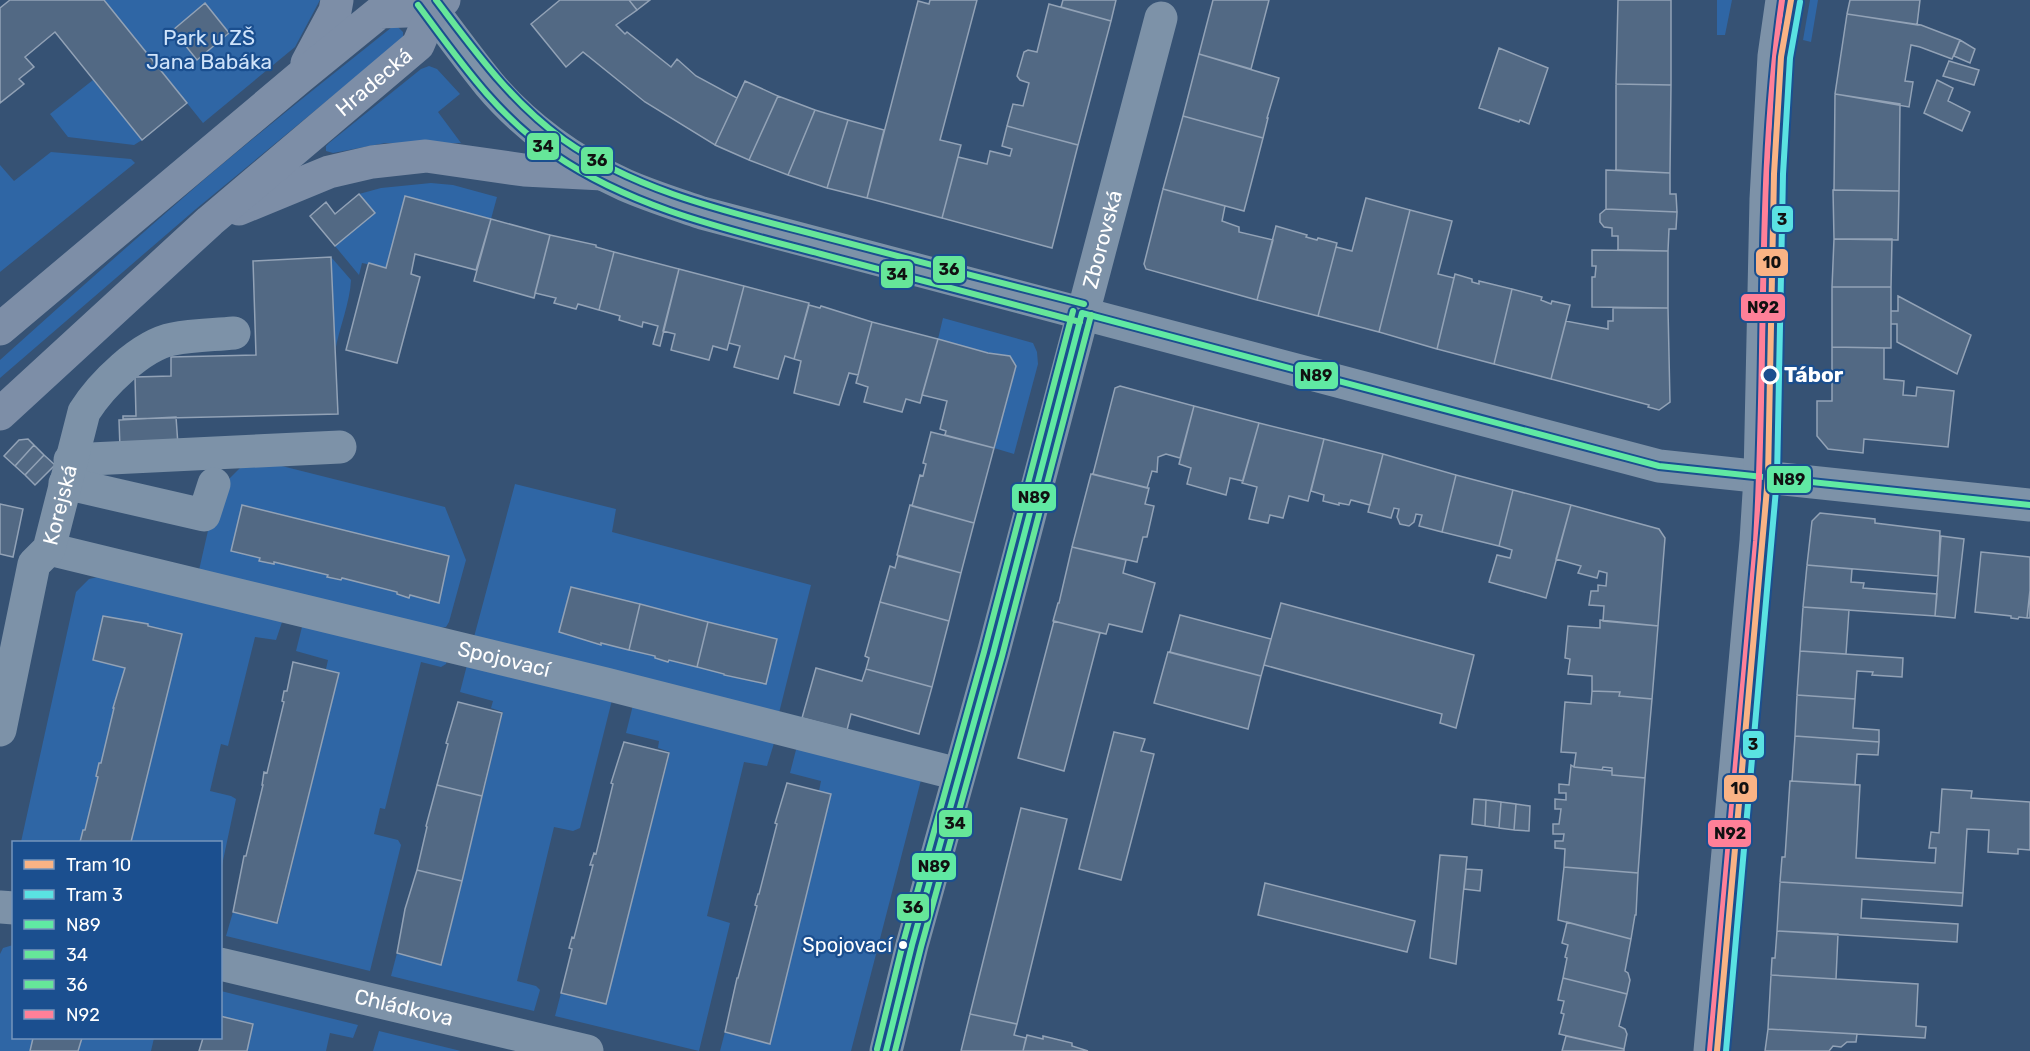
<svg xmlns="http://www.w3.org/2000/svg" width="2030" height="1051" font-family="Rubik,sans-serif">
  <rect width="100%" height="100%" fill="#365274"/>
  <path fill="#2f66a5" d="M104,0H320L295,47L203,123Z
    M1717,0H1732L1725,35H1717Z
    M1810,0H1818L1811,42L1803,40Z
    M397,26L403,32V38L196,209L0,378V360C61,305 122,251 184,197C252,138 322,83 392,27Z
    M429,66L437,69L460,94L438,112L461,143H385L333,153L326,151V146L329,143L421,69Z
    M93,80L142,140L134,145L68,137L50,114Z
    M51,152L131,159L135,163L0,272V165L14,181Z
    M431,183L453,185L497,197L491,219L405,197L386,268L362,263L359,275L335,246L375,213L359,194L381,188Z
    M331,257L351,280C350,303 339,328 335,352Z
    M943,318L1033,343L1037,352L1038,364L1014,454L994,448L1016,367L1010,356L988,353L938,339Z
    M250,458L445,507L466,560L449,622L446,627L438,628L197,579L217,491Z
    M515,484L616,509L612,532L811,585L779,713L474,637Z
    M106,575L283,619L276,640L255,637L228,746L221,744L210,791L231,796L236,799L221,870L220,842H21L76,592L89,579Z
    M303,623L447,660L446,664L441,667L421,662L385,809L380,808L374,834L398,840L401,845L370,971L226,936L233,912L278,923L339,673L326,669L328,660L296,651Z
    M467,665L612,700L580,828L573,831L554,827L517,981L536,986L540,990L534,1011L391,976L397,953L442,964L503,712L491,708L493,701L460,692Z
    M633,705L775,740L767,766L744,762L707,916L730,923L699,1051L555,1016L561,993L606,1004L670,752L658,748L659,741L626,733Z
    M797,746L921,780L851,1051H720L725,1032L770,1044L831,794L819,791L821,781L790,773Z
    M13,945L14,1038H154L151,1051H0V954L3,948Z
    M221,991L358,1025L353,1038L330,1033L326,1051H247L253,1024L221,1016Z
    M379,1031L461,1051H373Z"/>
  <path fill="#526984" stroke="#92a2b6" stroke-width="1.5" d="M10,0H104L187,103L142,140L55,32L25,57L34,67L19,79L24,84L0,103V8Z
    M560,0H629L637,10L616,25L625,34L627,32L671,67L677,59L696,76L737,98L715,145L645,102L583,52L566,67L531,24Z
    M629,0H650L637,10Z
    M930,0H977L940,140L961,145L942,218L867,198L918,1L929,4Z
    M1063,0H1116L1111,21L1061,7Z
    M1213,0H1269L1251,69L1199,54Z
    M1618,0H1671V85L1616,84Z
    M1850,0H1920L1917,25L1847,14Z
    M205,3L229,33L197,60L173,30Z
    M1049,4L1111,21L1078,145L1007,126L1013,104L1023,106L1029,83L1020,80L1017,76L1024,52L1028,50L1037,52Z
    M1847,14L1921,25L1960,40L1952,59L1920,47L1911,45L1905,81L1913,82L1909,107L1835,94Z
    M1960,40L1975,49L1970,63L1954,56Z
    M1499,48L1548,68L1529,124L1520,120L1519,122L1479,108Z
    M1199,54L1279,78L1267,118H1268L1263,138L1183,116Z
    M1949,61L1979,70L1974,85L1943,76Z
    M1937,80L1953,88L1948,101L1970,112L1962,131L1924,113Z
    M745,81L778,96L749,160L715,145Z
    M1616,84L1671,85L1670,173L1616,170Z
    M1835,94L1900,104L1899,191L1834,190Z
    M778,96L815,110L788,175L749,160Z
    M815,110L848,120L827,188L788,175Z
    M1183,116L1263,138L1244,211L1163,189Z
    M848,120L884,130L867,198L827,188Z
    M1007,126L1078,145L1052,248L942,218L958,157L987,164L990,151L1010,156L1012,149L1002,146Z
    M1606,170L1670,173V194H1676L1677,212L1606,209Z
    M1163,189L1225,206L1222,221L1239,227V232L1273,240L1257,300L1146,269L1144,264Z
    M1833,190L1899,191L1898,240L1834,239Z
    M359,194L375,213L335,246L310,216L326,202L335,214Z
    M405,196L491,219L476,270L415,254L411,274L420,277L397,363L346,350L368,265L369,263L386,268Z
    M1366,198L1410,210L1379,332L1318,316L1336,247L1352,251Z
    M1606,209L1677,212L1676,229H1669L1668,251L1618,250V236H1612V228L1604,227L1600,222V214Z
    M1410,210L1452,221L1438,274L1454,278L1437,349L1379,332Z
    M491,219L550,235L534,298L474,281Z
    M1276,226L1307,235L1306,237L1317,240L1318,238L1337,243L1318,316L1257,300Z
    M550,235L596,245V247L614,252L599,310L578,304L576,309L554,303L556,298L535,293Z
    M1834,239H1892L1891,287H1832Z
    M1592,250L1668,251V308L1592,307V277H1595L1596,266H1592Z
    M614,252L679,269L660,346L653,344L658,326L643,322L642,327L619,320L620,316L599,310Z
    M331,257L338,414L123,419V416H136L135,377L171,376V357L256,355L253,261Z
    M679,269L744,286L727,350L713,346L709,360L671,350L675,334L663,331Z
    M1455,274L1472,279V282L1479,284V281L1512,289L1494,364L1437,349Z
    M744,286L809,303L794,359L785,356L778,379L734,367L740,346L729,343Z
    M1832,287H1891V348L1832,347Z
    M1512,289L1542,297L1541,300L1551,304L1552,301L1570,305L1551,379L1494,364Z
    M1898,296L1971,335L1957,374L1897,342V324H1891V311H1898Z
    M809,305L820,308L821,306L872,322L858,375L849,373L839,405L794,393L801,361L794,359Z
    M1613,308H1668L1670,402L1659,410L1648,407L1649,405L1551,379L1566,321L1608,329V321H1613Z
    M872,322L938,339L920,403L906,399L902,412L864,402L868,387L856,383Z
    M938,339L988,353L1010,356L1016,366L994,448L945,435L946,431L940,429L947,401L922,395Z
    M1832,347L1884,348V379L1904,381L1903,395L1916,396L1917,387L1954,391L1948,447L1864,439L1863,453L1828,449L1817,436V401H1832Z
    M1120,386L1194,406L1180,458L1166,454L1158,457L1157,472L1152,471L1147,488L1093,474L1115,388Z
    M1194,406L1259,423L1243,481L1230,478L1226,495L1187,484L1191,468L1179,464Z
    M176,417L178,445L120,448L119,420Z
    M1259,423L1324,439L1308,501L1289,496L1283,518L1270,515L1268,523L1249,519L1257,487L1242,483Z
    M931,432L994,448L974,523L912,506L920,475L923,476L926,464L923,463Z
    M28,439L34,445L15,466L4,456L19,440Z
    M1324,439L1383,454L1370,505L1351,500L1349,505L1339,503V505L1323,501L1324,495L1311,491Z
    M34,445L44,455L25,475L15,466Z
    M1383,454L1456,475L1442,532L1419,526L1422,515L1416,514L1414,522L1409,526L1400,524L1397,517L1399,509L1394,508L1391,518L1368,512Z
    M44,455L55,465L35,485L25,475Z
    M1091,474L1149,488L1145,504L1154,506L1147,537H1143L1137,562L1072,547Z
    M1456,475L1513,490L1499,546L1442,532Z
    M1513,490L1571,505L1546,598L1489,582L1497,555L1510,558L1512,550L1499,546Z
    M0,504L23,509L13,557L0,554Z
    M242,505L449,556L439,603L410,595L409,598L397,594V592L342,578L341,580L327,577L328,575L274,562V564L259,561L260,558L231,551Z
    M910,505L974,523L961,573L897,555Z
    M1571,505L1659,529L1665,538L1658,626L1603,621L1604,606L1589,605L1591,591H1598V585L1606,586L1607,573L1599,571L1597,578L1578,573L1581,566L1556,559Z
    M1820,513L1875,519V523L1940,531L1938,576L1807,565L1812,521Z
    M1941,536L1964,539L1955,618L1935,616Z
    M1072,547L1126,560L1123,573L1155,583L1142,632L1109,624L1106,634L1053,621L1058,603H1059Z
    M1981,552L2030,557V590L2027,618L2019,617L2018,619L2011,618V616L1975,612Z
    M898,556L961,573L949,621L880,602L890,566L895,568Z
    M1807,565L1852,569L1851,582L1864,583L1863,588L1937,594L1935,616L1803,607Z
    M571,587L640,604L629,650L601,643V645L559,632Z
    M2030,590V618H2027Z
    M880,602L949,621L932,687L866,669L869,658L865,656Z
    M1281,603L1474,655L1456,728L1440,723L1442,714L1264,665Z
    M640,604L708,622L697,667L669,660L668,662L655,658V656L629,650Z
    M1803,607L1849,610L1846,654L1800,651Z
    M1180,615L1271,639L1261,676L1170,652Z
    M103,616L148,624V626L182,634L131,842H80L83,830H85L98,777L96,776L99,763H101L114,708H113L125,668L93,660Z
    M1600,620L1658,626L1652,699L1619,696L1620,692L1592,691V676L1568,674L1570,659L1565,658L1568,626L1600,628Z
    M1054,621L1100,633L1064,771L1018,758Z
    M708,622L777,639L766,684L724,675V674L697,667Z
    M1800,651L1903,658L1902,677L1872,675L1873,672L1857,671L1855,699L1797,695Z
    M1168,652L1261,676L1248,729L1154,703Z
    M293,662L339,673L277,923L233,912L244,856H246L263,785H262L264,772L267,773L284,702L282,701L284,691H287Z
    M816,668L862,681L866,669L932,687L919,734L851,714L847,730L802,718Z
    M1592,691L1620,692L1619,696L1652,699L1645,778L1612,775V768L1603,767L1602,770L1574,767L1576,753L1561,752L1565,702L1591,704Z
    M1797,695L1855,699L1853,728L1879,730V742L1795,736Z
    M458,702L502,713L482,796L437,785L448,744L446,743Z
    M1114,732L1145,739L1141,751L1154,754L1121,880L1079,869Z
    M1795,736L1879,742L1878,755L1857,754L1855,785L1792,781Z
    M624,742L669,753L606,1004L561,993L572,949L569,948L572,937L574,938L593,865H590L594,853L596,854L613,784L611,783Z
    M1571,765L1574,767L1612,771V775L1645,778L1638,873L1564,867L1565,849L1555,848V841H1563L1564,834H1553V824H1559L1561,809H1555V799L1566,800V793H1559V784L1569,785Z
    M1790,781L1860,785L1856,858L1935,863L1936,848H1929L1931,832L1939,833L1942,789L1972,791L1971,798L2030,802V850L2018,849V854L1988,852L1989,830L1967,829L1963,893L1780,882L1782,857H1785Z
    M787,783L831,794L770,1044L725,1032L737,978H738L757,906L755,905L758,894H759L777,824L775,823Z
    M437,785L482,796L462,881L417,870L427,827L426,826Z
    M1474,799L1486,800L1485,826L1472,824Z
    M1486,800L1501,802L1499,828L1485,826Z
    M1501,802L1516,804L1514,830L1499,828Z
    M1516,804L1530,806L1529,831L1514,830Z
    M1021,808L1067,819L1017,1024L970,1014Z
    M1440,855L1467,857L1456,964L1430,958Z
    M1564,867L1638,873L1636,915H1635L1631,939L1558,920Z
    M1466,869L1482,870L1480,891L1464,889Z
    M417,870L462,881L441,965L397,953L405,909Z
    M1780,882L1963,893L1962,906L1862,899L1861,918L1958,924L1957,942L1777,931Z
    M1265,883L1415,921L1407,952L1258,915Z
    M1567,922L1631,939L1625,971L1628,973L1630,980L1627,994L1563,978L1567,958L1565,957L1568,945L1562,943Z
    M1777,931L1838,934L1836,979L1771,975L1772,958H1775Z
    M1771,975L1918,984L1916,1026L1926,1027L1925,1038L1768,1029Z
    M1563,978L1627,994L1619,1026L1625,1029L1627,1034L1624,1049L1559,1034L1564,1014L1561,1013L1564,1001L1558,1000Z
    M970,1014L1017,1024L1014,1035L1026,1038L1023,1051H961Z
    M220,1016L253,1024L247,1051H199L203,1038H220Z
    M1768,1029L1857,1034L1856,1042H1847L1841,1047L1833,1046L1829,1051H1765Z
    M1027,1035L1043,1039V1036L1072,1043V1046L1088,1051H1023Z
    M1566,1036L1624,1049V1051H1562Z
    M33,1038H82L78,1051H30Z"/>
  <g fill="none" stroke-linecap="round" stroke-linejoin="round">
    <g stroke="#7d92a8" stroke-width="33">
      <path d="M425,0C446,28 467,57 489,84C525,127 574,162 625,185C650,196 676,204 702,213L1659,466L2030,505"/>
      <path d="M70,460L340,447"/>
      <path d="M65,483L204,515L214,484"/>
      <path id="s1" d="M49,549L606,684L958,774"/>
      <path id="s2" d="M0,730L34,564L49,549L84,412C101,385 141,345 173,339C193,335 214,335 234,333"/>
      <path d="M0,907L14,908"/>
      <path id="s3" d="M220,964L587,1051"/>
      <path id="s4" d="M886,1051L912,945L993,654L1161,18"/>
      <path d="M1710,1051L1756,541L1760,477L1766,199L1774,56L1782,0"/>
    </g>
    <g stroke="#7d8ea7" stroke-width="33">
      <path d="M307,63L335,11L337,0"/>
      <path d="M239,209L329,172L372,162L426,156L524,170L603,174"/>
      <path d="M0,329L300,77L380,12L433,10"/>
      <path id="s5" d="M0,414L210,221L418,45L433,10L444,0"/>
    </g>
    <g stroke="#1b4f8f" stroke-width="10">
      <path id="bus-1" d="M1082,313L1659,466L2030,505
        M886,1051L912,945L993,654L1082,313"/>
    </g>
    <g stroke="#1b4f8f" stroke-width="10">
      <path id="bus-2" d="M418,5C459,60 497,116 555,155C634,209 730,230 821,254C907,277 993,300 1080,322
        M895,1051L921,947L1002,656L1091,315"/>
    </g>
    <g stroke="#1b4f8f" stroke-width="10">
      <path id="bus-3" d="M436,0C475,51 511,102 564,140C639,193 734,213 821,236C909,259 996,282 1084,304
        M877,1049L903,943L984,652L1073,311"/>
    </g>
    <g stroke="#1b4f8f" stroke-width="10">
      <path id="bus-4" d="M1710,1051L1756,541C1767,361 1756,179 1782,0"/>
    </g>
    <use href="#bus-1" stroke="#60e9a3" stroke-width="6"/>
    <use href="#bus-2" stroke="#66e699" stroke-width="6"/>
    <use href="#bus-3" stroke="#66e699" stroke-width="6"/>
    <use href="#bus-4" stroke="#ff8098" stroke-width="6"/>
    <g stroke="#1b4f8f" stroke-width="10">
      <path id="tram-1" d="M1717,1051L1768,477L1774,174L1781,57L1791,0"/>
    </g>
    <g stroke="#1b4f8f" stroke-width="10">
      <path id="tram-2" d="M1726,1051L1777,478L1783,174L1790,58L1800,2"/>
    </g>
    <use href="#tram-1" stroke="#f9b385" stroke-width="6"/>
    <use href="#tram-2" stroke="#5ae2e2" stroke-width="6"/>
  </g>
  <circle fill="#1b4f8f" stroke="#fff" stroke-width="3" cx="1770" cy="375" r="8"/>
  <circle fill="#fff" stroke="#1b4f8f" stroke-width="2" cx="903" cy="945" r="5"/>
  <g text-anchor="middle" stroke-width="4.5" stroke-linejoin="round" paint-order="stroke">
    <g font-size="20" fill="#fff" stroke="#1b4f8f" text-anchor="end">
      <text x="892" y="952">Spojovací</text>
    </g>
    <g font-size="21" fill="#cfe3fa" stroke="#1b4f8f">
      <text x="209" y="45">Park u ZŠ<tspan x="209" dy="24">Jana Babáka</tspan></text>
    </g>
    <g font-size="21" fill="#fff" stroke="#1b4f8f">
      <text dy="7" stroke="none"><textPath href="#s5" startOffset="500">Hradecká</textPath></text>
      <text dy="7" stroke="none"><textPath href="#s4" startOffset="840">Zborovská</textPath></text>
      <text dy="7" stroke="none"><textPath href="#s2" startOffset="236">Korejská</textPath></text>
      <text dy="7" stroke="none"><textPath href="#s1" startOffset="468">Spojovací</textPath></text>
      <text dy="7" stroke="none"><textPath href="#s3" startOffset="189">Chládkova</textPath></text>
    </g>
    <g font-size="21" font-weight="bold" fill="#fff" stroke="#1b4f8f" text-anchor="start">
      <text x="1784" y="382">Tábor</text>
    </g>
  </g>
  <g stroke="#1b4f8f" stroke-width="2">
    <rect x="526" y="132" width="34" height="29" rx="6" fill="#66e699"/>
    <rect x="580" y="146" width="34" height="29" rx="6" fill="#66e699"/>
    <rect x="1771" y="205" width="23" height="28" rx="6" fill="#5ae2e2"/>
    <rect x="1755" y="248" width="34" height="29" rx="6" fill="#f9b385"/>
    <rect x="932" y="255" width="34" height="29" rx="6" fill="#66e699"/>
    <rect x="880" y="260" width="34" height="29" rx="6" fill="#66e699"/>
    <rect x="1740" y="293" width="46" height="29" rx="6" fill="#ff8098"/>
    <rect x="1294" y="361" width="45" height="29" rx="6" fill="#60e9a3"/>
    <rect x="1766" y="465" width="46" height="29" rx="6" fill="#60e9a3"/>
    <rect x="1011" y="483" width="46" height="29" rx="6" fill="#60e9a3"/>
    <rect x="1742" y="730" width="23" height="29" rx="6" fill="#5ae2e2"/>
    <rect x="1723" y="774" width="35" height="29" rx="6" fill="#f9b385"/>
    <rect x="938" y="809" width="35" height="29" rx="6" fill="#66e699"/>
    <rect x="1707" y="819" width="45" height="29" rx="6" fill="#ff8098"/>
    <rect x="911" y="852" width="46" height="29" rx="6" fill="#60e9a3"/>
    <rect x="896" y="893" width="34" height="29" rx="6" fill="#66e699"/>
  </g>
  <g font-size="16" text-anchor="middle" font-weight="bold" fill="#111">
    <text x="543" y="152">34</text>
    <text x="597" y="166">36</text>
    <text x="1782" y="225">3</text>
    <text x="1772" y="268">10</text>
    <text x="949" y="275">36</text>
    <text x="897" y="280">34</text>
    <text x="1763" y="313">N92</text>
    <text x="1316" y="381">N89</text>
    <text x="1789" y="485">N89</text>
    <text x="1034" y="503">N89</text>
    <text x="1753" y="750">3</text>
    <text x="1740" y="794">10</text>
    <text x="955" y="829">34</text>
    <text x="1730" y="839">N92</text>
    <text x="934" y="872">N89</text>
    <text x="913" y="913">36</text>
  </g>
  <rect x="12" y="841" width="210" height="198" fill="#1b4f8f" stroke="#7695bc" stroke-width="1.5"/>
  <rect x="24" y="860" width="30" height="9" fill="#f9b385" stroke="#7695bc" stroke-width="1.5"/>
  <text x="66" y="871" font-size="18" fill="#ffffff">Tram 10</text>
  <rect x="24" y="890" width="30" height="9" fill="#5ae2e2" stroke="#7695bc" stroke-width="1.5"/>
  <text x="66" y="901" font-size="18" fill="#ffffff">Tram 3</text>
  <rect x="24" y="920" width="30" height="9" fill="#60e9a3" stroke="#7695bc" stroke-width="1.5"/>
  <text x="66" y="931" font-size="18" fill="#ffffff">N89</text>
  <rect x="24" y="950" width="30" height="9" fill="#66e699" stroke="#7695bc" stroke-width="1.5"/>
  <text x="66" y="961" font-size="18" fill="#ffffff">34</text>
  <rect x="24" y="980" width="30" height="9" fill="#66e699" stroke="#7695bc" stroke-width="1.5"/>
  <text x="66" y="991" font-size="18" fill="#ffffff">36</text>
  <rect x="24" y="1010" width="30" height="9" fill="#ff8098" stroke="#7695bc" stroke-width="1.5"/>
  <text x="66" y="1021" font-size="18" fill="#ffffff">N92</text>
</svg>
